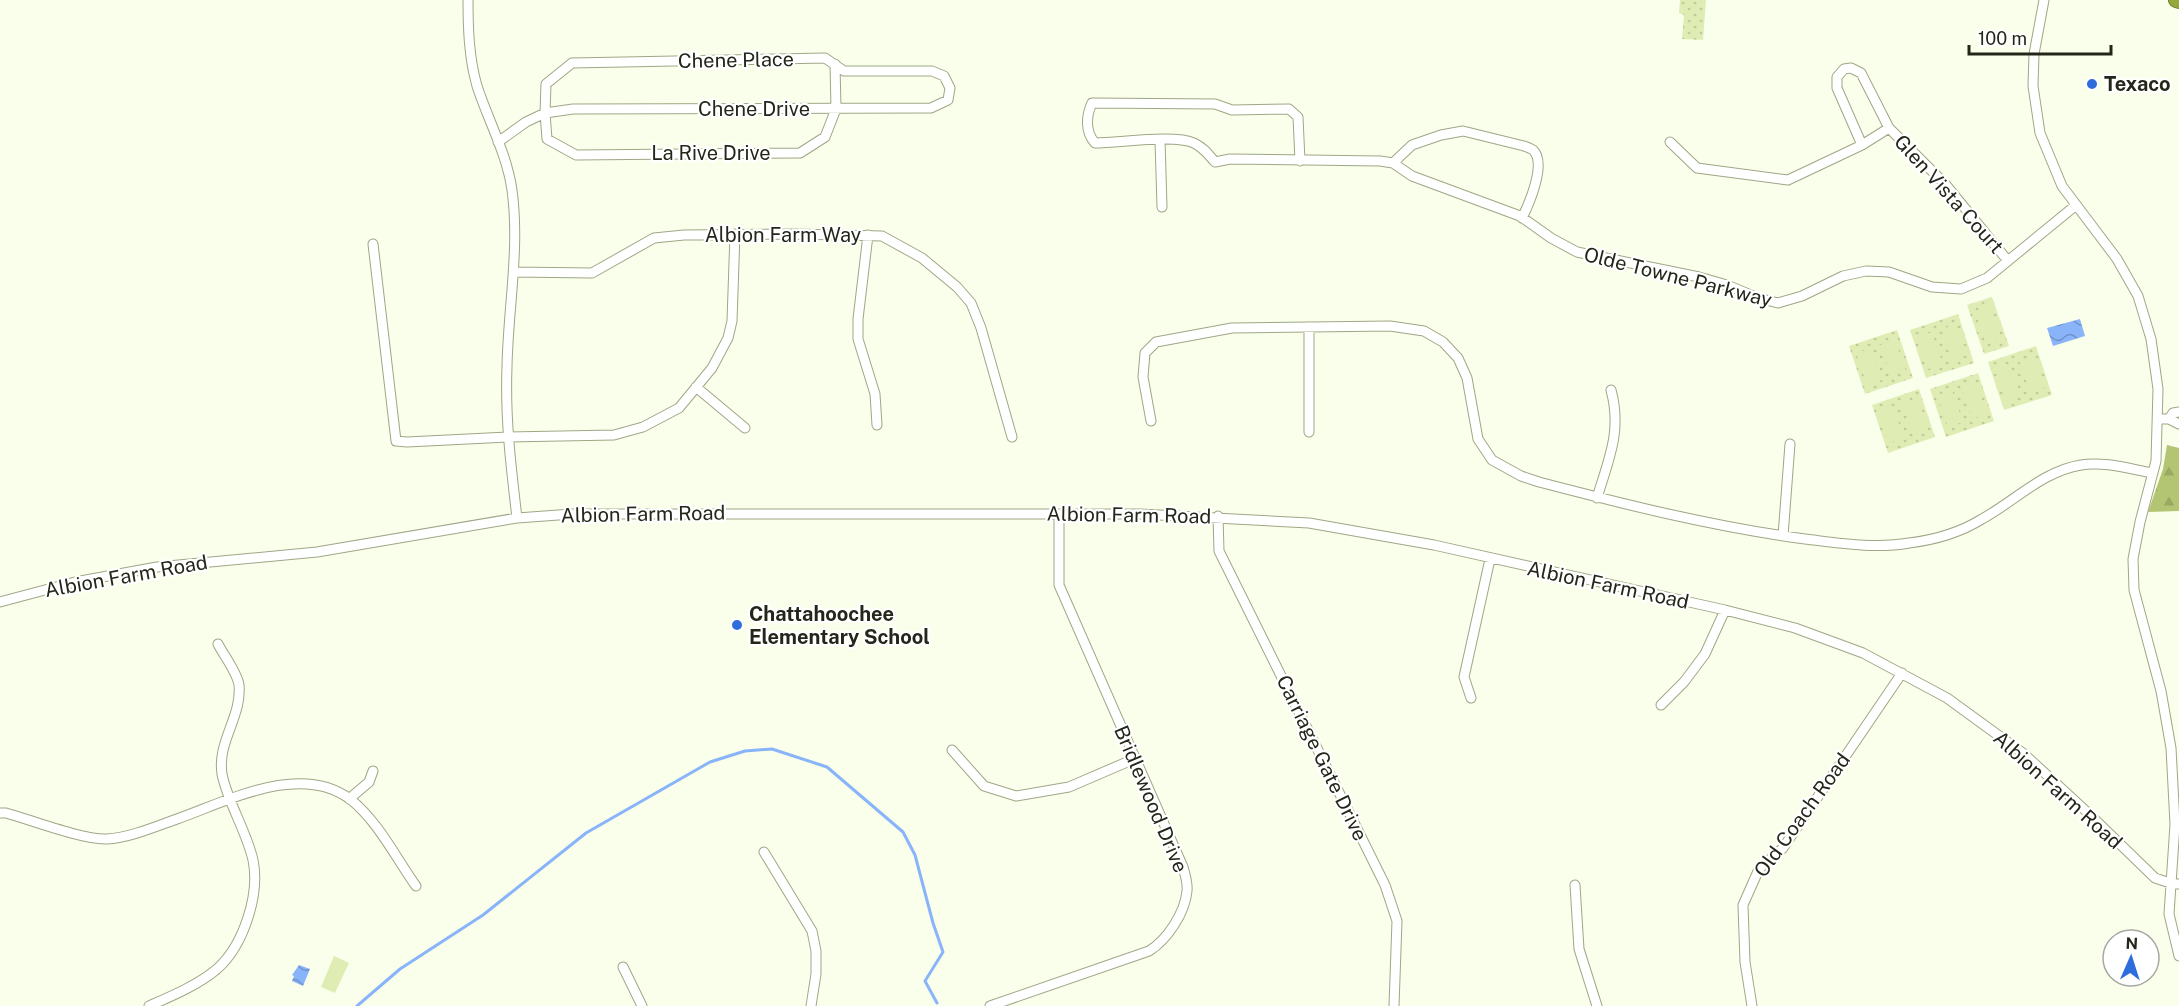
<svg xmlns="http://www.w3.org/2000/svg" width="2179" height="1006" font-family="'Public Sans',sans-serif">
  <defs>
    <pattern id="grass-dots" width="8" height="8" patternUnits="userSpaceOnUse" patternTransform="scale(1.5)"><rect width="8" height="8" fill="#dfedb5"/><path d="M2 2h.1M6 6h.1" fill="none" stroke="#bfcb9b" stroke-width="1.8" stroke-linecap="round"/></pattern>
    <pattern id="forest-firs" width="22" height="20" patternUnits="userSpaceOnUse" patternTransform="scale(1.5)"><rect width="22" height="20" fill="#b3c572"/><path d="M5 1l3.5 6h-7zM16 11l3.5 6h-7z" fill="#9aa962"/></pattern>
    <pattern id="water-waves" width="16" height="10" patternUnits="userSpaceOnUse" patternTransform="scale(1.5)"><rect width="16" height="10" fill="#8ab4fa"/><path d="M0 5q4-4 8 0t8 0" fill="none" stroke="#7092ca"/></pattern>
  </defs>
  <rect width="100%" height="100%" fill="#f9ffea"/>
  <path fill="url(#grass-dots)" d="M1680,0H1706L1703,40L1682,39L1684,15L1679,13Z
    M1992,297L2009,346L1984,354L1967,305Z
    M1958,314L1974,363L1926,378L1910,330Z
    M1897,330L1913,378L1865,394L1849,346Z
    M2036,346L2052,395L2004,410L1988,362Z
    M1978,373L1994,421L1946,437L1930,389Z
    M1919,389L1935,437L1888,453L1872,405Z"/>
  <path fill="url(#forest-firs)" d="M2167,445L2179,448V511L2148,512L2163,469Z"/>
  <path fill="#dfedb5" d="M1990,306L2001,338L1986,343L1975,311Z
    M1956,324L1967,355L1953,360L1942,329Z
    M1932,332L1943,364L1928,369L1917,337Z
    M1895,340L1906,371L1891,376L1880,345Z
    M1871,348L1882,380L1867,385L1856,353Z
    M2034,356L2045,387L2030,392L2019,361Z
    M2010,364L2021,396L2006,401L1995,369Z
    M1976,382L1987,414L1973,419L1962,387Z
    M1952,390L1963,422L1948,427L1937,395Z
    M1918,398L1928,430L1914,435L1903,403Z
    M1893,407L1904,438L1889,443L1878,412Z
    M334,956L349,963L335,993L321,987Z"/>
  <path fill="url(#water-waves)" d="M2080,319L2085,336L2053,346L2047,328Z
    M299,965L310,969L303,986L292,981L294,976L292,975Z"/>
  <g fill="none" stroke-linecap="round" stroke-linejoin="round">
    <path stroke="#8ab4fa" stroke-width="3" d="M357,1006L400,969L483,915L586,833L710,762L745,751L772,749L827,767L903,832L915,855L933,923L943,952L925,981L937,1003"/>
    <g stroke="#9ea786" stroke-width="11">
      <path id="minor" d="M468,0C468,29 469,58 477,86C488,120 507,154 512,190C520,249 508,308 507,367C505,418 511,467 517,518
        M2044,0L2034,54L2033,86L2040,133L2062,186L2117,259L2138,296L2151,339L2158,389L2156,461L2140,522L2133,559L2134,590L2161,691L2171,748L2175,824L2169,914L2179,956
        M1160,140L1162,207
        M498,142L526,122L545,113L573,109L931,108L948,100L950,88L944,76L932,71H844L825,58L572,63L546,84L545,113L547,139L576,155L800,153L825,137L836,109L835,64
        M1670,142L1697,168L1788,180L1862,145L1889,128L1946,185L2008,261
        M1862,145L1837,88V77L1844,69L1851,68L1861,73L1889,128
        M1300,161L1298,117L1289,109L1232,110L1215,104L1092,103C1086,116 1085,132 1095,143C1120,143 1174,134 1194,143C1204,148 1208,154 1215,162L1230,159L1380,161L1393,163L1412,176L1520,216L1551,238L1577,252L1699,277L1727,285L1758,298L1778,303L1802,296L1843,276L1866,271L1889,272L1932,287L1961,289L1987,278L2075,206
        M1393,163L1412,145L1441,135L1463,131L1524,146C1527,147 1530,148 1533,150C1547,163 1529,204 1522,218
        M868,235L858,319V339L875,394L877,425
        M373,244L396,441L407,442L508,437L614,435L643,427L679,408L712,368L728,338L732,321L735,234
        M514,272L592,273L654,238L684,235L796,234L882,236L922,258L957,287L971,303L981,328L1012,437
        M1309,327V432
        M696,387L745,428
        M2159,419H2169L2179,424
        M2169,419L2173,413L2179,412
        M1151,421L1143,377L1145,353L1156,342L1232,328L1390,326L1424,331L1443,342L1458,358L1467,378L1478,439L1492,460L1521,476L1539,482C1627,505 1715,527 1805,539C1839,543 1875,549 1909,543C1934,540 1961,532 1982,519C2015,501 2043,471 2081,465C2104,461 2130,469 2153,473
        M1597,498C1609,458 1622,431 1611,390
        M1218,516L1219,551L1385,885L1397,921L1394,1006
        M1783,536L1790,444
        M0,602L75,582L157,567L317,552L517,518L572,514H1140L1309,523L1434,545L1725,610L1795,628L1863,653L1947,698L2024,754L2087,812L2155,878L2170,883L2179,884
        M1471,698L1464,677L1490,559
        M1661,705L1684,682L1705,654L1725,610
        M952,750L984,786L1016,796L1069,787L1134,759
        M349,799L369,782L373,771
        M0,813H6C31,820 83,840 107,839C129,838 157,826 177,819C228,801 300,762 350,799C378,821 396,858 416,886
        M764,852L812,931L816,951V974L811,1006
        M1575,885L1579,949L1597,1006
        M623,967L642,1006
        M149,1006C172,996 198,985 217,969C244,945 260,894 253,860C247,832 227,801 222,774C217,741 242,717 239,685C237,672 224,656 218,644
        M990,1006L1149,951C1167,940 1185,913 1187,891C1188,883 1185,874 1183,867L1059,585V514
        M1752,1006L1745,962L1743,905L1759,869L1783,848L1902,673"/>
    </g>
    <g stroke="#6c7a30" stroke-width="16">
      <path id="highway" d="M2176,0L2179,1"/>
    </g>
    <use href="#minor" stroke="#fff" stroke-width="9"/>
    <use href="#highway" stroke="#93a83d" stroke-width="14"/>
  </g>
  <g fill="#2e6edc" stroke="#fff" stroke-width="2">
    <circle cx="2092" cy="84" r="6"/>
    <circle cx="737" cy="625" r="6"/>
  </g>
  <g text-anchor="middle" stroke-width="4.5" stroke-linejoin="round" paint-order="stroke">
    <g font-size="20" fill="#232619" stroke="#fff">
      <text transform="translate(736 60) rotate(-1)" y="7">Chene Place</text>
      <text x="754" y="116">Chene Drive</text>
      <text x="711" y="160">La Rive Drive</text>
      <text transform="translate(1949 194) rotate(48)" y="7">Glen Vista Court</text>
      <text x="783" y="242">Albion Farm Way</text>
      <text transform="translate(1678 277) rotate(14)" y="7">Olde Towne Parkway</text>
      <text transform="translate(643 514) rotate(-1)" y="7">Albion Farm Road</text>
      <text transform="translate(1129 515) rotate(1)" y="7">Albion Farm Road</text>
      <text transform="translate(126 576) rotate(-10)" y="7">Albion Farm Road</text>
      <text transform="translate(1608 585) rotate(12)" y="7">Albion Farm Road</text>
      <text transform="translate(1322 758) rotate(64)" y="7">Carriage Gate Drive</text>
      <text transform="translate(2058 790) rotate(42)" y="7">Albion Farm Road</text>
      <text transform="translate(1151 799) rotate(67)" y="7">Bridlewood Drive</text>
      <text transform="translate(1802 815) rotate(-54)" y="7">Old Coach Road</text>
    </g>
    <g font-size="20" font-weight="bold" fill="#232619" stroke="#fff" text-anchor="start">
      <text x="2104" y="91">Texaco</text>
      <text x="749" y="621">Chattahoochee<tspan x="749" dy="23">Elementary School</tspan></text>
    </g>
  </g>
  <g transform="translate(2131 958) rotate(3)"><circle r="28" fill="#ffffff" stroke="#a7a8a3" stroke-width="1.5"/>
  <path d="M0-4.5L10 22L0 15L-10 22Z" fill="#2e6edc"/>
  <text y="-9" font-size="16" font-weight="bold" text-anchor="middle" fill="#232619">N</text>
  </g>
  <path d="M1969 45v9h142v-9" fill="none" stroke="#232619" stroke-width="3"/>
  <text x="1978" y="45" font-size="18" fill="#232619" stroke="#ffffff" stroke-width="4.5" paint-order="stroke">100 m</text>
</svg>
